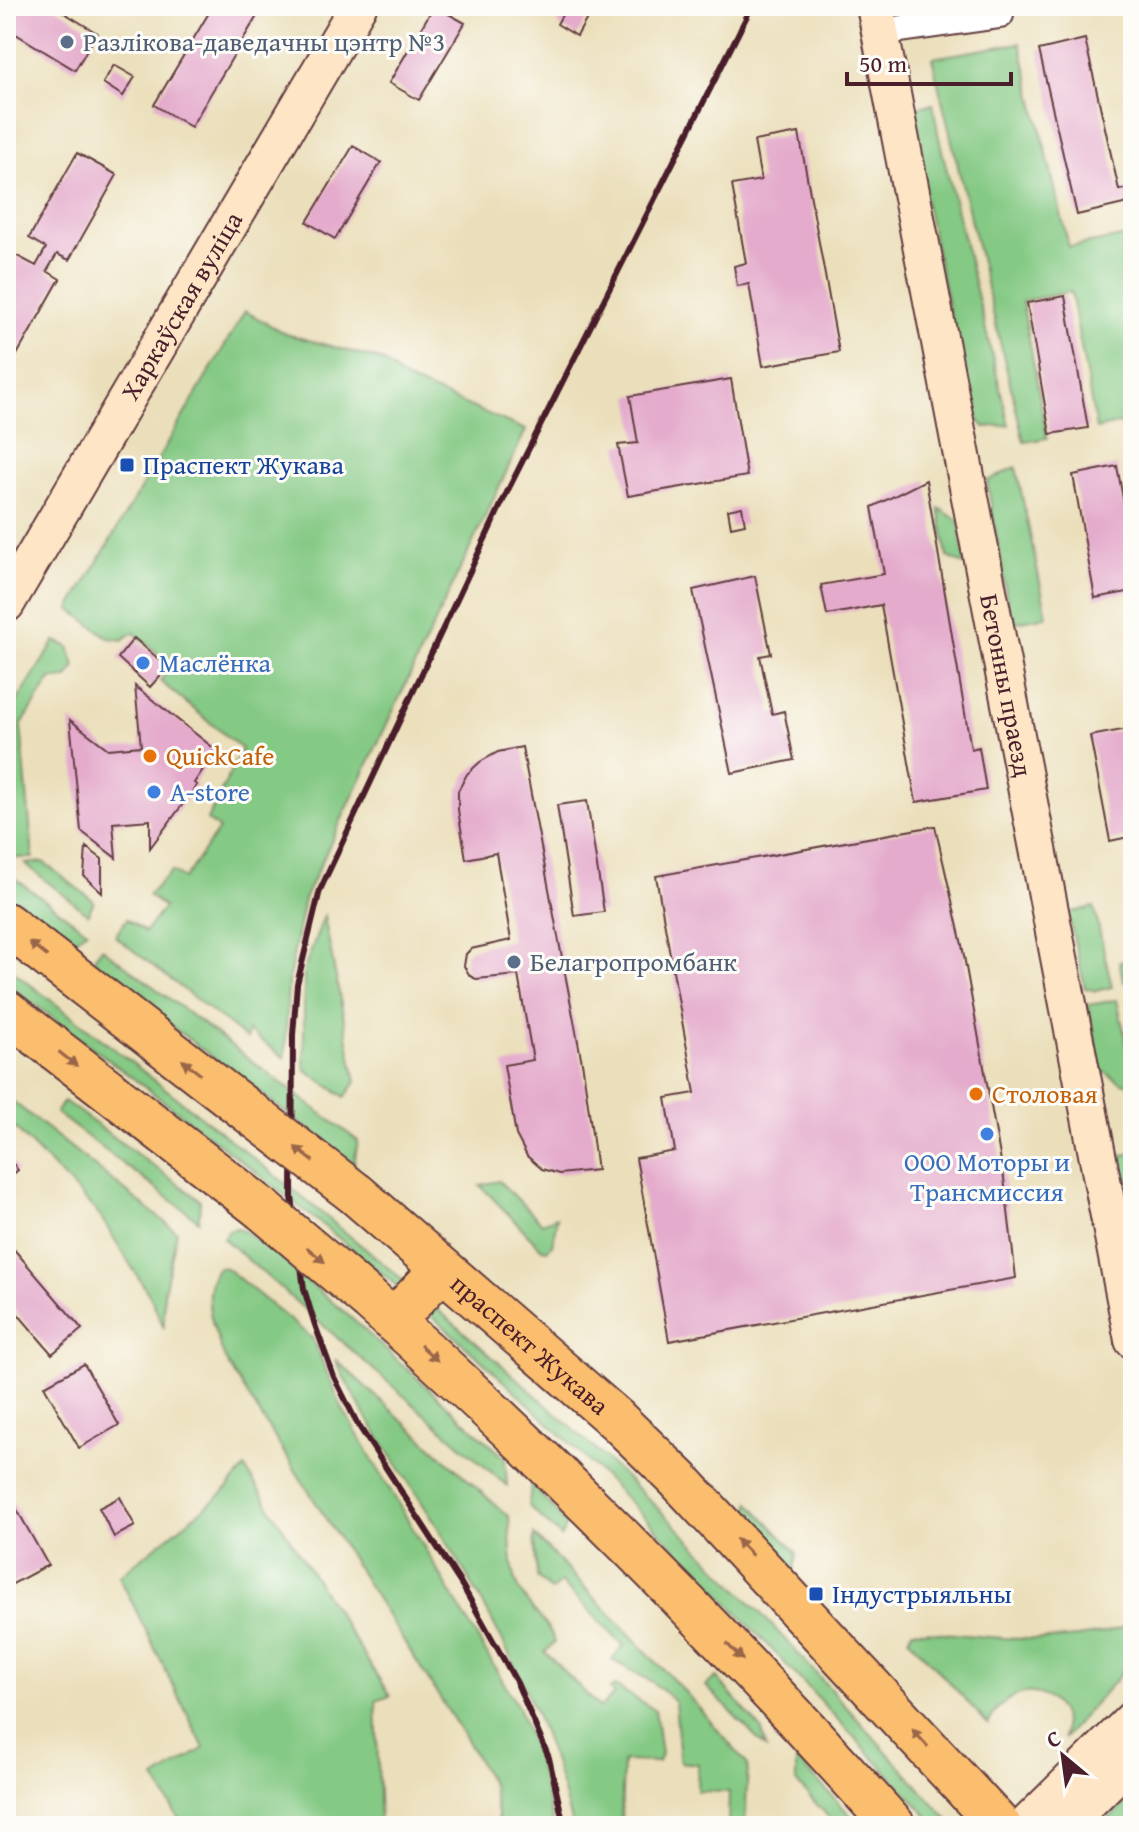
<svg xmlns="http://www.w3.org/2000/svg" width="1139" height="1832" font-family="'Gentium Book Plus',serif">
  <rect width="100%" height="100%" fill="#fdfcf7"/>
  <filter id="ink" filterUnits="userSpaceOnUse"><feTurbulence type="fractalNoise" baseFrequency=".0125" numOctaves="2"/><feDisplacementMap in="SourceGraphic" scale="16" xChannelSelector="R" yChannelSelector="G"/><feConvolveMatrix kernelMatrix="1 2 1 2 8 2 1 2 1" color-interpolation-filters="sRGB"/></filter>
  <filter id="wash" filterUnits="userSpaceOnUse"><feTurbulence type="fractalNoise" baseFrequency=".006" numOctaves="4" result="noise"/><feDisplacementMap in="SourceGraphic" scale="32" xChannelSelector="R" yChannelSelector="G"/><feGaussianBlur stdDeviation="1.8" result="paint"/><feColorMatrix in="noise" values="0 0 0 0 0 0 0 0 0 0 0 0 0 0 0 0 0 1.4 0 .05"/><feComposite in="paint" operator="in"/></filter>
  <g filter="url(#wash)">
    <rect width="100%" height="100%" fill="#ebdfbb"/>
    <path fill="#84c984" stroke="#677458" stroke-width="2" d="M1020,43L1069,247L1133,235V420L1096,429L1071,292L1022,301L1047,438L1024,442L932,58Z
      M933,104L939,138L1009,425L984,427L971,410L905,109Z
      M245,311L286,334L381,360L405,379L526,430L304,899L288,982L285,1058L248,1031L247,1039L115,936L127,919L145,932L164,907L148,895L172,871L184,879L219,829L207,820L242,749L160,681L171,665L133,632L123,640L109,638L70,609Z
      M1016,467L1047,616L1011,623L987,481Z
      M939,508L959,521L966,565L947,557Z
      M55,641L69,647L75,666L68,678L51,679L21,726L33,858H17L6,849V719Z
      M43,862L94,901L88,914L25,864Z
      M6,872L87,931L73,940L59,937L6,897Z
      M1094,907L1112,987L1096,991L1085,988L1068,913Z
      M324,916L356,1082L345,1097L306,1070L304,1064V970Z
      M102,948L358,1141L354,1164L101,973L94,958Z
      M1133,959V981L1124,982L1119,962Z
      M6,966C220,1129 431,1294 627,1479C743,1587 847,1709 954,1826H937C762,1638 588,1447 391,1281C266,1177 136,1080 6,983Z
      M1117,1000L1133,1071V1081L1124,1084L1101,1070L1088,1005Z
      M6,1096L177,1232L164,1292V1328L151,1298L99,1214L6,1119Z
      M64,1101L200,1200L199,1221L56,1113Z
      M1133,1153V1231H1132L1118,1156Z
      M499,1181L542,1223L557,1217L552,1245L547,1250L542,1249L480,1185Z
      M238,1228L259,1240L350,1317L505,1458L507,1486L223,1238L229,1230Z
      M218,1267L226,1268L312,1338L342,1408L518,1707L538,1762L554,1826H499L492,1785L464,1736L226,1361C215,1334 198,1294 218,1267Z
      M335,1359L509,1517C511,1542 509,1574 523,1596C534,1613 548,1623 555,1642L545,1652L600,1708L614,1694L610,1689L615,1686L655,1710L661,1754L658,1762L623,1761L621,1826H572C544,1707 484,1597 417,1495C388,1450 358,1408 335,1359Z
      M245,1468L390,1696L376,1701L380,1826H183L155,1779L204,1748L119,1576L223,1493Z
      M531,1483L566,1524L561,1537L529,1506Z
      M750,1503L797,1553L794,1573L745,1524Z
      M534,1535L685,1692L748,1765L745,1826H728L729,1792L697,1791L698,1764L680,1762L675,1701L651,1681L612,1660L624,1646L561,1582L551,1591L537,1577Z
      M1133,1624V1649L1119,1676L1063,1739C1073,1696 1017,1668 988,1724L909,1639L912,1630C986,1636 1062,1650 1133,1624Z
      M716,1677L762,1730L766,1748L706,1686Z
      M796,1759L861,1826H837L796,1782Z
      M1133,1797V1826H1100Z"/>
    <g id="blocks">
      <path fill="#e4abcc" d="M6,6H53L97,33L75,70L6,28Z
        M213,6H263L191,127L154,105Z
        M434,6L465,23L419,100L389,83Z
        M567,6H594L577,36L557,24Z
        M1085,39L1119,190L1129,188L1132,202L1077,215L1039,50Z
        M114,65L135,77L123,96L103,83Z
        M799,133L839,352L763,366L749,284L737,286L734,266L746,263L732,185L761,180L754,141Z
        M353,146L381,162L335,239L307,222Z
        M77,153L117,175L69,260L57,254L47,271L60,279L6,374V250L36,266L46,248L29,238Z
        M1065,296L1088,428L1050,434L1027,303Z
        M731,379L747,476L628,496L618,445L638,443L630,396Z
        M1117,466L1133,552V591L1095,598L1073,475Z
        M926,480L971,749L979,747L986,790L916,802L881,605L827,615L821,585L884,574L872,507Z
        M742,507L745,524L731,527L728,510Z
        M755,576L771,654L760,656L772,714L784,711L794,760L732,773L693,590Z
        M134,638L168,667L150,687L118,658Z
        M135,686L216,750L194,783L197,785L150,848V820L113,823L116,858L81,831L70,720L108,749L141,746Z
        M1133,728V836L1110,841L1090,736Z
        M522,747L583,1068L597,1170L559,1174L542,1169L527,1156L516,1135L504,1065L533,1060L518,975L476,979L470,976L464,966L466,954L471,949L511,940L496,853L466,859L458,810V791L467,774L480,762L498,752Z
        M587,801L604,912L574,916L557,805Z
        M935,826L962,945L1004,1178L1016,1278L669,1341L636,1158L675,1151L666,1098L695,1093L656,876Z
        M86,847L102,859V893L84,876Z
        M6,1155L18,1170L6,1180Z
        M6,1240L82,1329L52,1354L6,1300Z
        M84,1364L119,1425L79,1448L44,1386Z
        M6,1490L48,1565L7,1587L6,1585Z
        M120,1497L135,1526L114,1537L99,1508Z"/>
    </g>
  </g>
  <g filter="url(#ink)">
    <use href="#blocks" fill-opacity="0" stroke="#623c41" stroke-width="2"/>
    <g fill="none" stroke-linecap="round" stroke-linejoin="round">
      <g stroke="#623c41" stroke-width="30">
        <path id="street" d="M880,32L1000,15L997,6"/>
      </g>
      <g stroke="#623c41" stroke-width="40">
        <g id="secondary">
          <path id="s1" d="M875,6L1133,1340"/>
          <path id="s2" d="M6,604L358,6"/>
          <path d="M1025,1826L1133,1719"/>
          <path d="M1064,1826L1133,1758"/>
        </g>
      </g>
      <g stroke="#623c41" stroke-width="46">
        <g id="primary">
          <path d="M6,924L253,1115"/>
          <path d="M6,1011L261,1208"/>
          <path id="s3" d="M356,1194L617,1420L678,1479L1000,1826"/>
          <path d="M371,1301C556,1467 729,1641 894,1826"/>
          <path d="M393,1321L441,1270"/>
        </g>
      </g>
      <use href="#street" stroke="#fff" stroke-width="26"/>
      <use href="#secondary" stroke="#fde5c5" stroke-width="36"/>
      <use href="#primary" stroke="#fbbd6e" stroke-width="42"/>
      <path stroke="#4a1f2b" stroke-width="6" d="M564,1826L549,1758L517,1683L463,1587L357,1423L334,1377L315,1325L304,1289L292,1197L293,1035L297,984L320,890L509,488L752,6"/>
      <g stroke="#623c41" stroke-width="46" stroke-linecap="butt">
        <path id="primary-bridge" d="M253,1115L356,1194
          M261,1208L371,1301"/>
      </g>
      <use href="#primary-bridge" stroke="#fbbd6e" stroke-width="42"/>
    </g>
    <defs><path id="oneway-solid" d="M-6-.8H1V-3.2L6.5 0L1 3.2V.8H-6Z" transform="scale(2)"/></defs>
    <g fill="#9a6649">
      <use href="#oneway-solid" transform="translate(38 949) rotate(-142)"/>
      <use href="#oneway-solid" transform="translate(68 1059) rotate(38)"/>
      <use href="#oneway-solid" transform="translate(191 1067) rotate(-142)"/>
      <use href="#oneway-solid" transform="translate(304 1154) rotate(-142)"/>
      <use href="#oneway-solid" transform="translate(316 1255) rotate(40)"/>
      <use href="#oneway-solid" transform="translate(429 1353) rotate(42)"/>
      <use href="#oneway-solid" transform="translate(744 1547) rotate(-134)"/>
      <use href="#oneway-solid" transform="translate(735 1652) rotate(46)"/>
      <use href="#oneway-solid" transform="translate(920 1738) rotate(-132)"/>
    </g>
  </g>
  <g fill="#5c6f8a" stroke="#fdfcf7" stroke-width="3">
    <circle cx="67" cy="42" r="8"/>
    <circle cx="514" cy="962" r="8"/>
  </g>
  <g fill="#1a4fb4" stroke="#fdfcf7" stroke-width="3">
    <rect x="119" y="457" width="16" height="16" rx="4"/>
    <rect x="808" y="1586" width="16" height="16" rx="4"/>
  </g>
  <g fill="#3f7fe0" stroke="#fdfcf7" stroke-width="3">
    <circle cx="143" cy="663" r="8"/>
    <circle cx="154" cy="792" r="8"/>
    <circle cx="987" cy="1134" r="8"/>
  </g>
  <g fill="#e8710a" stroke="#fdfcf7" stroke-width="3">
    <circle cx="150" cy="756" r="8"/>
    <circle cx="976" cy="1094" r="8"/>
  </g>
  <g text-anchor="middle" stroke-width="6" stroke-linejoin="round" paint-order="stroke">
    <g font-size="26" fill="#4e5e75" stroke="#fdfcf7" text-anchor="start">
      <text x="83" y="51">Разлікова-даведачны цэнтр №3</text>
      <text x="530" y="971">Белагропромбанк</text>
    </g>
    <g font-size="26" fill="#4a1f2b" stroke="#fdfcf7">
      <text dy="9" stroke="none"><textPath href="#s2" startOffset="346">Харкаўская вуліца</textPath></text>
      <text dy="9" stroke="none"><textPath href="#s1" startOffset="692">Бетонны праезд</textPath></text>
      <text dy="9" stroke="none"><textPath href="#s3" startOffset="230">праспект Жукава</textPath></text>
    </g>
    <g font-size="26" fill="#164399" stroke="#fdfcf7" text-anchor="start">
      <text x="143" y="474">Праспект Жукава</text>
      <text x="832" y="1603">Індустрыяльны</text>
    </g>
    <g font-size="26" fill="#366cbe" stroke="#fdfcf7" text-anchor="start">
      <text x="159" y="672">Маслёнка</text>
      <text x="170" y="801">А-store</text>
      <text x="987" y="1171" text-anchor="middle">ООО Моторы и<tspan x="987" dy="30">Трансмиссия</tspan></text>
    </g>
    <g font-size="26" fill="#c56008" stroke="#fdfcf7" text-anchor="start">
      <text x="166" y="765">QuickCafe</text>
      <text x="992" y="1103">Столовая</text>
    </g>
  </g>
  <rect width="1139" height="1832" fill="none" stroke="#fdfcf7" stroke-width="32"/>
  <g transform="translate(1063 1756) rotate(331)" stroke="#fdfcf7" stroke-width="6" paint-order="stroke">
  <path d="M0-6L14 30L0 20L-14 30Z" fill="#4a1f2b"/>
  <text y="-12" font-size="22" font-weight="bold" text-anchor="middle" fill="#4a1f2b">С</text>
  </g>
  <path d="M847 72v12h164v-12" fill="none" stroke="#4a1f2b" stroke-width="4"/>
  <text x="859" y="72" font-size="24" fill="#4a1f2b" stroke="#fdfcf7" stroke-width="6" paint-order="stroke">50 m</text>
</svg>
